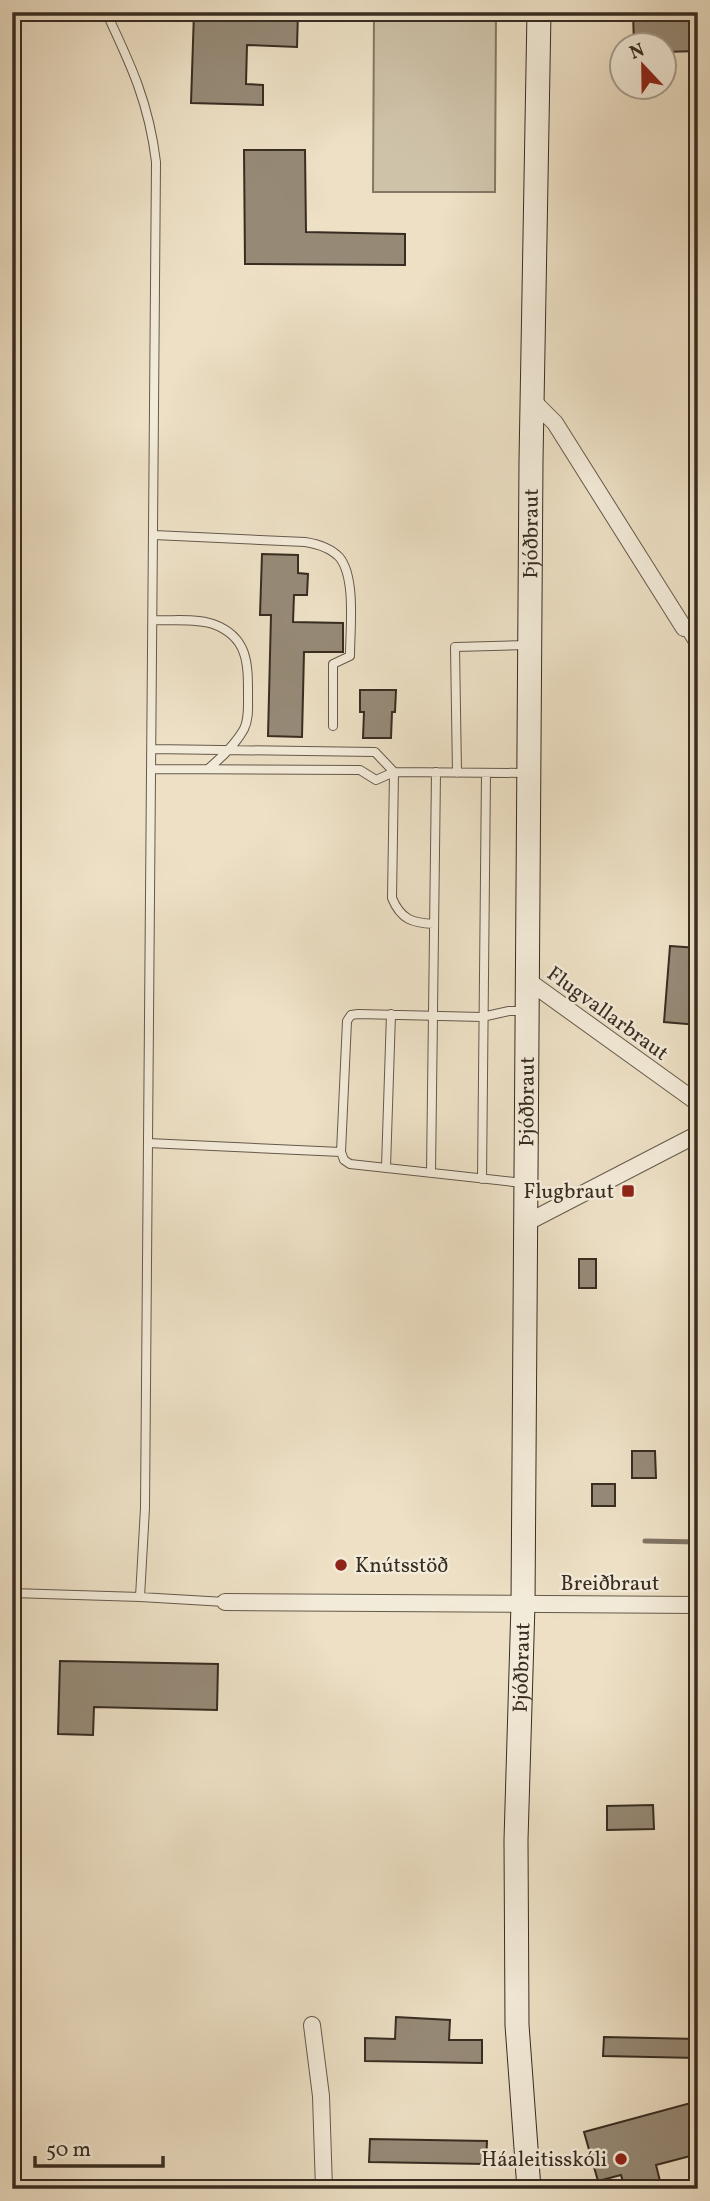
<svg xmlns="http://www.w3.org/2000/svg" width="710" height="2201" font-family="Vollkorn,serif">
  <rect width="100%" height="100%" fill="#ede0c5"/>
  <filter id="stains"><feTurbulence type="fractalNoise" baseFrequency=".00286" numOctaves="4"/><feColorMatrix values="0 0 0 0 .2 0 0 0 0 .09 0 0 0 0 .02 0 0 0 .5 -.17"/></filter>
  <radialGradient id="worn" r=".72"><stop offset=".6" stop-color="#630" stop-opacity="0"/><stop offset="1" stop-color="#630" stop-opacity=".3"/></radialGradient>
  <path fill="#cec2a9" stroke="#837866" stroke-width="2" d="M374,12H496L495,192H373Z"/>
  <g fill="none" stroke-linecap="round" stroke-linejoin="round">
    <path stroke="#7f7463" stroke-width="5" d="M645,1541L698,1542"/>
  </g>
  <path fill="#968a77" stroke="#382d22" stroke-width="2" d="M194,12H298L297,47L247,45L246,84L263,85V105L191,103Z
    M633,12H698V51L664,52V46H634Z
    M244,150H305L306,232L405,234V265L245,264Z
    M262,554L298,555V573L308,574L307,595H294L293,622L343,623V652H304L302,737L268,736L271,615H260Z
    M360,690H396L395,712H392L391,738H363L364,712H360Z
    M670,946L698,948V963H693L689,1010L698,1011V1025L664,1022Z
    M579,1259H596V1288H579Z
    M632,1451H655L656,1478H632Z
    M592,1484H615V1506H592Z
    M60,1661L218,1664L217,1710L94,1707L93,1735L58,1734Z
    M653,1805L654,1829L607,1830V1806Z
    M396,2017L450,2020L449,2040H482V2063L365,2061V2038L395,2039Z
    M604,2037L698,2039V2058L603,2056Z
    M698,2101V2154L656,2165L662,2189H625L621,2175L598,2181L584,2132Z
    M370,2139L487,2141L486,2164L369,2162Z"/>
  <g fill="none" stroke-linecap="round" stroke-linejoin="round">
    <g stroke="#655a4b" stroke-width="10">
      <path id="lane" d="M154,535L305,542C318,544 331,548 340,558C356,579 350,629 350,656L333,664V726
        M153,620C172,621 196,618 213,624C249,637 248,665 248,696C248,707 249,719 244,729C235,745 222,757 208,769
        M684,628L698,650
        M152,749L375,752L394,772L392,898C401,920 413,923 434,924
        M152,769L360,770L376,780L394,772L526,773
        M457,773L455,647L527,645
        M148,1143L341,1152
        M386,1167L391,1014
        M431,1173L436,772
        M482,1179L486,773
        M523,1183L350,1164L344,1160L341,1152L347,1021L351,1015L358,1014L482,1017L509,1011H523
        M12,1593L140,1597L145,1508L156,162C149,103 131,65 106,12
        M140,1597L225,1602"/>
    </g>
    <g stroke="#655a4b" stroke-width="18">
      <path id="street" d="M533,401L555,423L684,628
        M527,980L698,1103
        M526,1223L698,1134
        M225,1602L698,1605
        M312,2025L321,2096L324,2189"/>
    </g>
    <g stroke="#382d22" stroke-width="25">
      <g id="secondary">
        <path id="s1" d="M529,2189L517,2025L516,1840L523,1604L531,461L539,12"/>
      </g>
    </g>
    <use href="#lane" stroke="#f3ebd9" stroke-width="8"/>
    <use href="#street" stroke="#f3ebd9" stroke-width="16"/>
    <use href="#secondary" stroke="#f3ebd9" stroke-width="23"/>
  </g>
  <g fill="#8f2418" stroke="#f3ebd9" stroke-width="2.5">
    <rect x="621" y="1184" width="14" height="14" rx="3.5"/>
    <circle cx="341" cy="1565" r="7"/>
    <circle cx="621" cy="2159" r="7"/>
  </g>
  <g text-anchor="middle" stroke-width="5" stroke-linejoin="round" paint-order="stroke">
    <g font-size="21" fill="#382d22" stroke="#f3ebd9">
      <text dy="7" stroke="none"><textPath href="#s1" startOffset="1656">Þjóðbraut</textPath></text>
      <text transform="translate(608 1013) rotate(36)" y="7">Flugvallarbraut</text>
      <text dy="7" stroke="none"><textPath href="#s1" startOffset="1088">Þjóðbraut</textPath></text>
      <text x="610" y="1590">Breiðbraut</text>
      <text dy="7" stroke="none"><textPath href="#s1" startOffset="522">Þjóðbraut</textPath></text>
    </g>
    <g font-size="21" fill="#382d22" stroke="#f3ebd9" text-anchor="end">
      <text x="614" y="1198">Flugbraut</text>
      <text x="355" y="1572" text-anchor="start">Knútsstöð</text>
      <text x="607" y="2166">Háaleitisskóli</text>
    </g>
  </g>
  <rect width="710" height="2201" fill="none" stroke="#ede0c5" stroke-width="42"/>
  <rect x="14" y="14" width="682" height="2173" fill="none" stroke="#382d22" stroke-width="3.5"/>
  <rect x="21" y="21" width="668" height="2159" fill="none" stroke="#382d22" stroke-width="2"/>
  <g transform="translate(643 66) rotate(338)"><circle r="33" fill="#f3ebd9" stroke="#a89f90" stroke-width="2"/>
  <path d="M0-5L12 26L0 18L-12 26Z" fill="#8f2418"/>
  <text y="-10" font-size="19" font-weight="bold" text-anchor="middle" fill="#382d22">N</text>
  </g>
  <path d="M35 2156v10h128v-10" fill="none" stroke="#382d22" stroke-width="3.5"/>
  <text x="46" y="2156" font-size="21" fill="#382d22" stroke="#f3ebd9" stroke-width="5" paint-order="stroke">50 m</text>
  <rect width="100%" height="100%" filter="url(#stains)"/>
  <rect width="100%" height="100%" fill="url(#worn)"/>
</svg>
